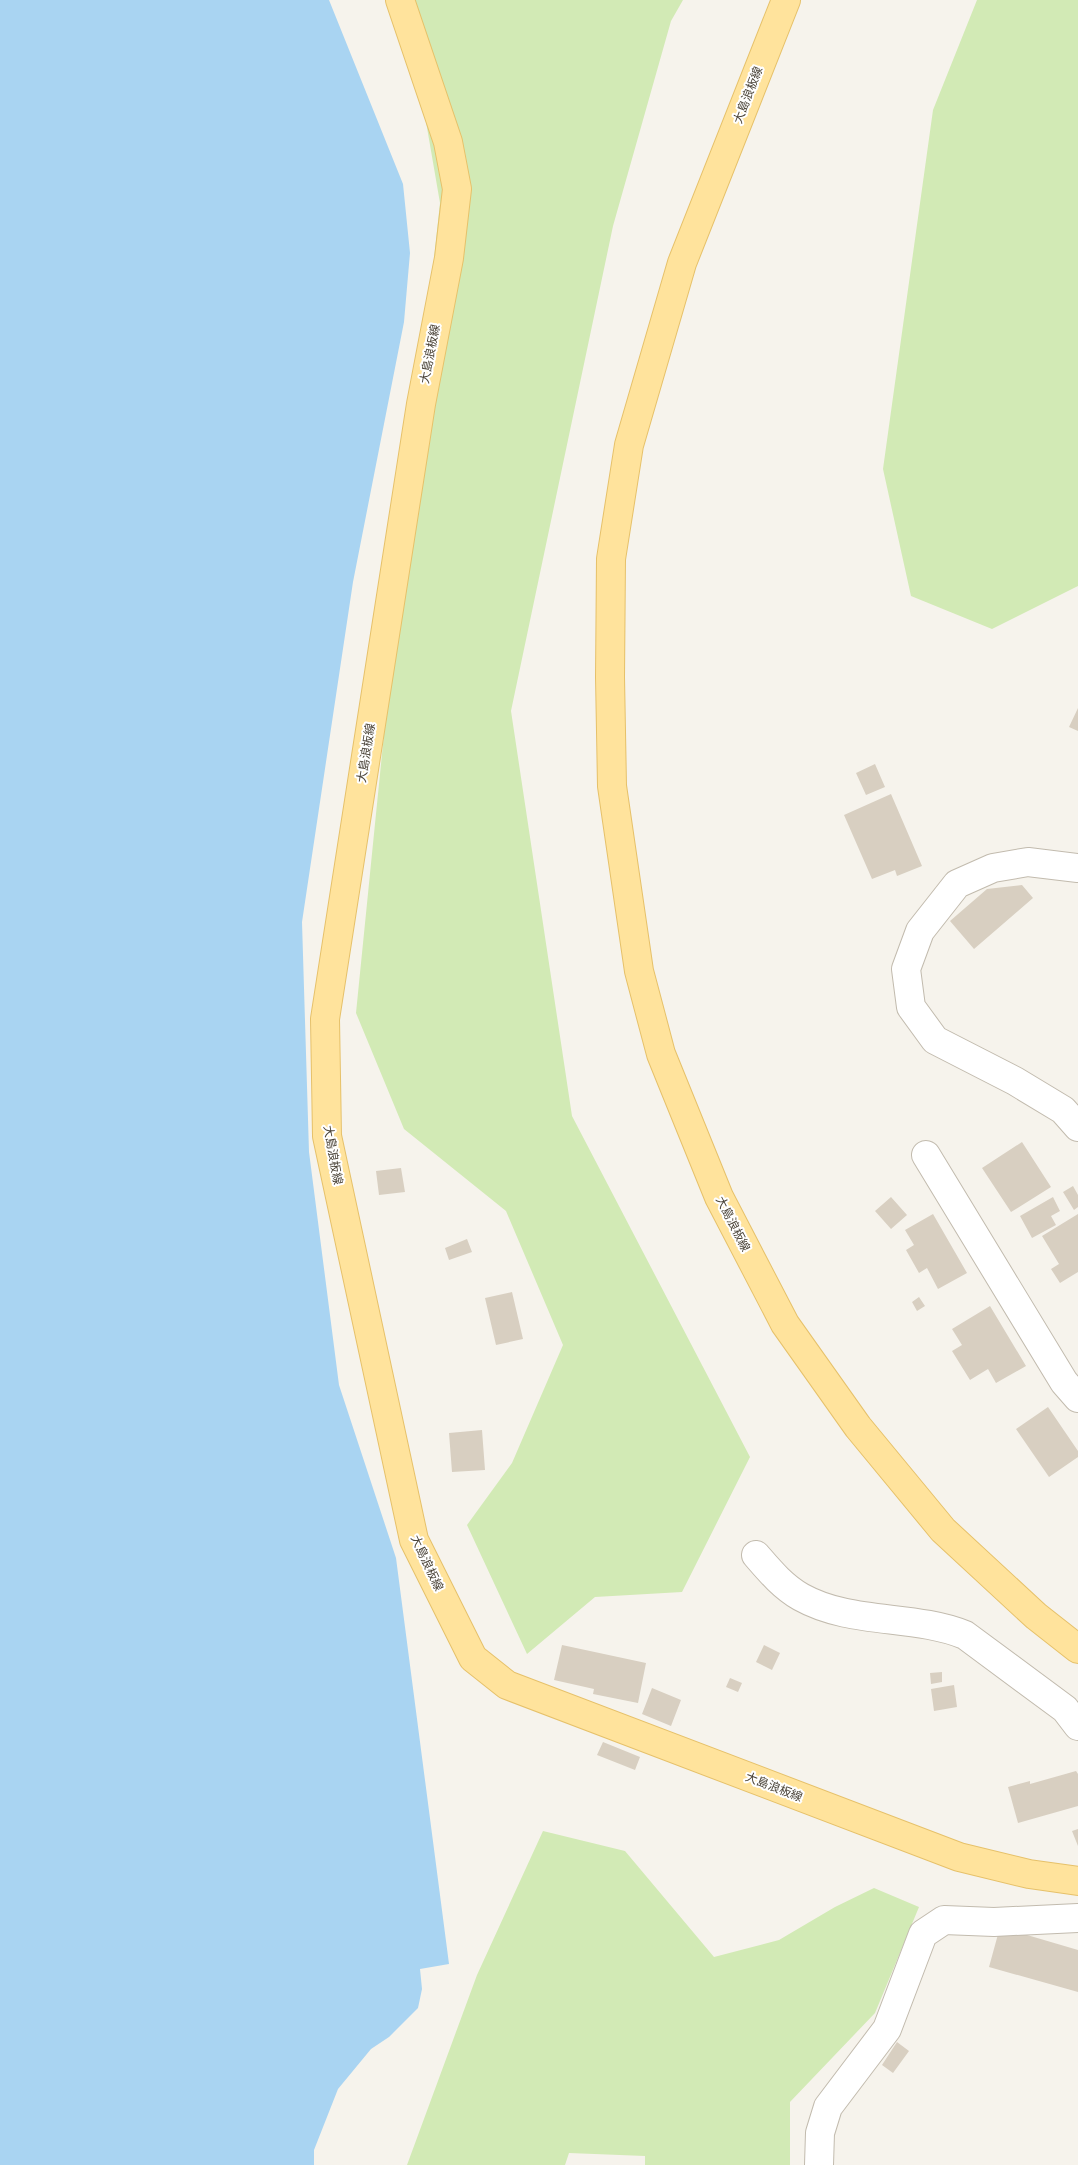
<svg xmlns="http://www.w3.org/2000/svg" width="1078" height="2165" font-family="Roboto,'Noto Sans JP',sans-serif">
  <rect width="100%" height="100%" fill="#f6f3ec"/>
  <path fill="#d2eab5" d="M405,0H683L671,21L613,226L511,711L572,1116L750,1457L682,1592L595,1597L527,1654L467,1525L512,1463L563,1345L506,1211L404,1129L356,1013L402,555L440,203Z
    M977,0H1078V586L992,629L911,596L883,469L933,110Z
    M543,1831L625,1851L714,1957L779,1940L835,1907L874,1888L919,1907L875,2013L790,2102V2165H645V2156L569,2153L565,2165H407L477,1975Z"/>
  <path fill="#a9d4f2" d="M0,0H329L403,184L410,253L404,322L353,582L302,922L309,1152L339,1385L396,1558L449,1964L420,1969L422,1989L418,2008L389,2037L371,2049L338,2089L314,2150V2165H0Z"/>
  <path fill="#d8cfc1" d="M1078,708V731L1069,727Z
    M875,764L885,787L866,795L856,773Z
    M891,794L922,866L897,876L895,870L872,879L844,815Z
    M1022,885L1033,898L974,949L950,921L987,889Z
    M1022,1142L1051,1187L1011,1212L982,1168Z
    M401,1168L405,1192L379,1195L376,1171Z
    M1073,1186L1078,1195V1207L1074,1210L1063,1192Z
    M891,1197L907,1215L891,1229L875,1211Z
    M1053,1197L1060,1211L1051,1216L1056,1225L1032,1238L1020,1216Z
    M933,1214L967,1273L938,1289L927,1268L919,1273L906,1250L914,1245L905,1230Z
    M1078,1214V1272L1060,1283L1051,1269L1059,1264L1042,1236Z
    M467,1239L472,1252L449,1260L445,1248Z
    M512,1292L523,1339L496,1345L485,1298Z
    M919,1297L925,1306L917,1311L912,1302Z
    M990,1306L1026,1366L996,1383L988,1369L970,1380L952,1351L962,1345L952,1329Z
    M1048,1407L1078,1451V1457L1049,1477L1016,1429Z
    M482,1430L485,1470L452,1472L449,1433Z
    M562,1645L646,1663L638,1703L593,1694L594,1689L554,1680Z
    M764,1645L780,1653L772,1670L756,1662Z
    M942,1672V1682L931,1684L930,1673Z
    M730,1678L742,1683L738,1692L726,1687Z
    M954,1685L957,1707L934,1711L931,1689Z
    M652,1688L681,1700L671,1726L642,1714Z
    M603,1742L640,1757L635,1770L597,1755Z
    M1076,1771L1078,1774V1806L1018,1823L1008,1787L1030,1781V1784Z
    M1078,1829V1846L1072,1831Z
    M1000,1927L1078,1950V1992L989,1967Z
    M897,2042L909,2051L893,2073L882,2065Z"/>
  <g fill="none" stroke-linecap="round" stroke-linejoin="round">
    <g stroke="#c2bbae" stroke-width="30">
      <path id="minor" d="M1078,868L1028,862L993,868L957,884L920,931L906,969L911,1007L935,1040L1015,1081L1063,1110L1078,1127
        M926,1155L1064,1382L1078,1398
        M756,1555C769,1570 782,1586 801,1597C851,1625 913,1614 965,1635L1065,1709L1078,1726
        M819,2165L820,2133L828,2107L887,2029L923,1934L944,1920L994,1922L1078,1918"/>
    </g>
    <g stroke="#e6c16a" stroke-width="30">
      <path id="major" d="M400,0L448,142L457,189L449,258L421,404L325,1019L327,1136L414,1540L473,1658L507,1685L959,1857L1029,1874L1078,1881
        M786,0L682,263L629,445L611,559L610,677L612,786L639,971L661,1054L719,1197L785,1324L858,1427L943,1530L1036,1616L1078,1649"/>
    </g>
    <use href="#minor" stroke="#fff" stroke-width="28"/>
    <use href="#major" stroke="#ffe39c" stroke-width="28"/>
  </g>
  <g text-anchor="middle" stroke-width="4" stroke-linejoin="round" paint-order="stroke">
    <g font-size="12" fill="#4b4439" stroke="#fff">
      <text transform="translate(748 95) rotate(-69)" y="4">大島浪板線</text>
      <text transform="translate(430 354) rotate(-79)" y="4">大島浪板線</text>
      <text transform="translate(366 753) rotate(-81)" y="4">大島浪板線</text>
      <text transform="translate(333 1155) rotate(80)" y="4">大島浪板線</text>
      <text transform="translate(733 1224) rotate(63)" y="4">大島浪板線</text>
      <text transform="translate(427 1563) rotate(65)" y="4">大島浪板線</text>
      <text transform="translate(774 1787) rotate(21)" y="4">大島浪板線</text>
    </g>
  </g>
</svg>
